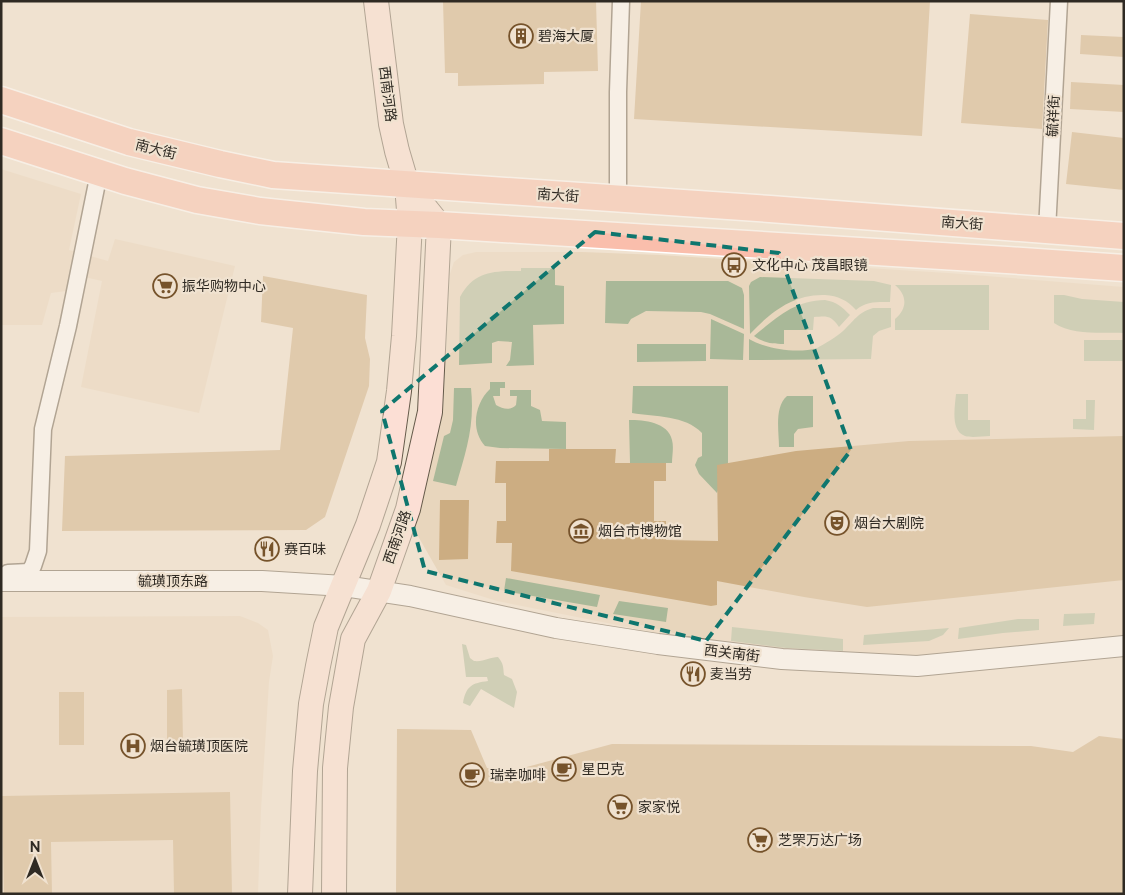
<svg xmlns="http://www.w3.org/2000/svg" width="1125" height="895" font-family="Raleway,'Noto Sans SC',sans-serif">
  <rect width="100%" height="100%" fill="#f0e2d0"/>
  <path fill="#e8d6bd" d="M1,169L81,194L69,250L108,261L115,239L235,266L199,413L81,387L102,281L71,274L66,291L51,293L42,325H1Z
    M476,252H582L660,255L948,273L1124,287V640L932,657L745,648L686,637L667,635L497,601L446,585L414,529L443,411L450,274L454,262L463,255Z
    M240,616L258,623L268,630L273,656L269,682L261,810L258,894H1V617Z"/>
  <path fill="#a9b898" d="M521,268H555V285L564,286V324L533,325L534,365L506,366L510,360L512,342L498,341L492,343V363L459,365L460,297C474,271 494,271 521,271Z
    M760,277L874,281L891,285L890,302C878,302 866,301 856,310C847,300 838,296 825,295C793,294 771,312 750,334L749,286L751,282Z
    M606,281H728L742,288L744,295V329L710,314L701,312L646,311L631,319L628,324L605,323Z
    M895,285H989V330H895V319C908,308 907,295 895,285Z
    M1054,295H1064L1082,299L1124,302V333C1102,332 1073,336 1054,323Z
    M825,300C837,302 842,307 850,315L839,327C831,315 827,316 814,317L813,330H784V344C772,344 764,343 754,336C776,318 795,300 825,300Z
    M873,308H891V327L879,331L873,336L871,359L749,360V339C766,349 798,354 817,348C823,345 838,336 843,331C854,321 857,313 873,308Z
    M711,319L744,334L743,360L710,359Z
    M1084,340H1124V361H1084Z
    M637,344H706V361L637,362Z
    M490,382H505V388H500V396H493L496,405C503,409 510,411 516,405L517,396H510V390H531V406L540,410L542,421L566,422V449L500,448L485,446C470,430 475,403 490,389Z
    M633,386H728V463L717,493L699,474L695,465L698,458L702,456V433C685,415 655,417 632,413Z
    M454,388H471C475,426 466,451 456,486L433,481L444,436L450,433L453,420Z
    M956,394H968V420H990V436C983,436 972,438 965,436C950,431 955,406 956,394Z
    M787,396H813V427L798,429L794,434V447H779C779,432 774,407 787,396Z
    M1086,400H1095L1094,430L1073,429V419H1086Z
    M629,420C644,420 668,422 672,440C674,447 672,456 672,463H630Z
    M506,578L600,595L597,607L504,591Z
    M619,601L668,608L666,622L613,614Z
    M1095,613L1094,624L1063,626L1064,614Z
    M1018,619H1039V630L1003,633L958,639L959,628Z
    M732,627L843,639V651L786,648L731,641Z
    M949,628L943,635L929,641L863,645L864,635Z
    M462,644L466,645L470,658L474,661C484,662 490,657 498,657C504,664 503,667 504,675L512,679L517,692L514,708L481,689L470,706L463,703C466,686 472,683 488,681L487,677H466Z"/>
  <path fill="#ccad82" d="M443,1H596L598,71L544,72V84L458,86V73H445Z
    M641,1H930L922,136L634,119Z
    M970,14L1048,20L1042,129L961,123Z
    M1081,35L1124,37V57L1080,54Z
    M1071,82L1124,85V112L1070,109Z
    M1072,132L1124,138V190L1066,184Z
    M263,276L367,295L365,338L370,359L369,386L325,517L306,530L62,531L65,456L280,450L293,328L261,322Z
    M1124,436V580L867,607L804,597L717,581V605L711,606L511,571L512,543H496L497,521H506V483H495L496,461H549V449H616L615,463H666V481H654V521H666V540L718,541L717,465L796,451L909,441Z
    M440,500H469L468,559L439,560Z
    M182,689L183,742H167V690Z
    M59,692H84V745H59Z
    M397,729L471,730L487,768H523L612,744L1031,746L1073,752L1099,736L1124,739V894H396Z
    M230,792L232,894H174L173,840L51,842L52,894H4L2,796Z"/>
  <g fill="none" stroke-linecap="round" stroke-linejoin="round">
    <g stroke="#655a4a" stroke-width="19">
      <path id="minor" d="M618,199V92L621,1
        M1047,230L1059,1
        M8,573L29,572L33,566L38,551L43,429L68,326L99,173"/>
    </g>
    <g stroke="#655a4a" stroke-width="22">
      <path id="tertiary" d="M1,581H262L344,586L410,596L556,628L658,644L782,659L917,666L1124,646"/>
    </g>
    <g stroke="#655a4a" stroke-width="26">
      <path id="secondary" d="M300,894L305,771L311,704L318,666L326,627L368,525L389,462L399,391L404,336L410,223L407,185L397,151L391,124L376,1
        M334,894L335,768L341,707L353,639L379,591L408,509L430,412L439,225L407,185"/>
    </g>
    <g stroke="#fff" stroke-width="29">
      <path id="primary" d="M1,100L129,142L220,164L273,175L770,209L1124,236
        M1,141L125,181L197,200L260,211L364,222L439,225L1007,260L1124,268"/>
    </g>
    <use href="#minor" stroke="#fff" stroke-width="16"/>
    <use href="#tertiary" stroke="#fff" stroke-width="20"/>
    <use href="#secondary" stroke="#fcdfd5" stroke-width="24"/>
    <use href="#primary" stroke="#fabeac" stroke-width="26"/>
  </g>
  <path d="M0 0H1125V895H0ZM595,232L779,253L851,450L706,641L425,571L382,411Z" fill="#f0e2d0" fill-opacity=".55" fill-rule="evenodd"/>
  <path fill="none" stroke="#0f766e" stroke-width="4" stroke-dasharray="10 6" stroke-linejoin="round" d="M595,232L779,253L851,450L706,641L425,571L382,411Z"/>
  <defs>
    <g id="building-ring" transform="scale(1.25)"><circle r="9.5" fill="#f0e2d0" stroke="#76532b" stroke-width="1.5"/><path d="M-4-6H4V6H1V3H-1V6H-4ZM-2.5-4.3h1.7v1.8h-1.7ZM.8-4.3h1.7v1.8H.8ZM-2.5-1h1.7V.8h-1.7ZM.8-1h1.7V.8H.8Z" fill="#76532b"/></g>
    <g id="bus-ring" transform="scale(1.25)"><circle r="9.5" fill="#f0e2d0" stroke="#76532b" stroke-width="1.5"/><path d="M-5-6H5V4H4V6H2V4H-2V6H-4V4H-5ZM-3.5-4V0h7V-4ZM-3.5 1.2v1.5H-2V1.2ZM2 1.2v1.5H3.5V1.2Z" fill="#76532b"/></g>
    <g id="supermarket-ring" transform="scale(1.25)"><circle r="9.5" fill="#f0e2d0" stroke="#76532b" stroke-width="1.5"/><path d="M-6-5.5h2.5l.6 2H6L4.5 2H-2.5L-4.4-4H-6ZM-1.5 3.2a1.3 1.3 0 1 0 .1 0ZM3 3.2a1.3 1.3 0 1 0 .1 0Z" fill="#76532b"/></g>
    <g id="theatre-ring" transform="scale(1.25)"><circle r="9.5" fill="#f0e2d0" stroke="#76532b" stroke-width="1.5"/><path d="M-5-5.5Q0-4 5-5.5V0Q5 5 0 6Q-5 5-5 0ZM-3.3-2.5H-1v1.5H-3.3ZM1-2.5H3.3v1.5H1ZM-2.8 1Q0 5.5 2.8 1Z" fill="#76532b"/></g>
    <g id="museum-ring" transform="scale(1.25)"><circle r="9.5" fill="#f0e2d0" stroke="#76532b" stroke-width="1.5"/><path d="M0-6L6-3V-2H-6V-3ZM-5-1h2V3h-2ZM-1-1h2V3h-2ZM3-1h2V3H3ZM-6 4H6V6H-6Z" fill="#76532b"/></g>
    <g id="restaurant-ring" transform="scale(1.25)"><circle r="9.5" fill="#f0e2d0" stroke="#76532b" stroke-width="1.5"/><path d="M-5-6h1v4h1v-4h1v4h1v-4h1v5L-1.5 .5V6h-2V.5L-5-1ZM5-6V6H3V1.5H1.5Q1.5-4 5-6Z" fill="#76532b"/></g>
    <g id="hospital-ring" transform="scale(1.25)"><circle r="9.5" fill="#f0e2d0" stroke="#76532b" stroke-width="1.5"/><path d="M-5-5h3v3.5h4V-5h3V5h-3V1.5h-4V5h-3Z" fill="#76532b"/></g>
    <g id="cafe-ring" transform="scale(1.25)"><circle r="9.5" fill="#f0e2d0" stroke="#76532b" stroke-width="1.5"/><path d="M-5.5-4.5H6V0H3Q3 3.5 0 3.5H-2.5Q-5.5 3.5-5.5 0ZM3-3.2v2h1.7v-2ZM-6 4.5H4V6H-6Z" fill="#76532b"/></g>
  </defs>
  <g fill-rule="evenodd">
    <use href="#building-ring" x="521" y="36"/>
    <use href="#bus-ring" x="734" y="265"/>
    <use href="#supermarket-ring" x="165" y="286"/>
    <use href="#theatre-ring" x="837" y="523"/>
    <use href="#museum-ring" x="581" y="531"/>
    <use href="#restaurant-ring" x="267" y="549"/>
    <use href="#restaurant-ring" x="693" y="674"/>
    <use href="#hospital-ring" x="133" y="746"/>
    <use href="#cafe-ring" x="564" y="769"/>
    <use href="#cafe-ring" x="472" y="775"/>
    <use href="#supermarket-ring" x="620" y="807"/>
    <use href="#supermarket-ring" x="760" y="840"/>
  </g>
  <g text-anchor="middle" stroke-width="4.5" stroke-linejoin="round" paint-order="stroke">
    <g font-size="14" fill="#2f2a23" stroke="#f0e2d0" text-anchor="start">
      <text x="538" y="41">碧海大厦</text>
      <text x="752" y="270">文化中心 茂昌眼镜</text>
      <text x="182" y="291">振华购物中心</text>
      <text x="854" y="528">烟台大剧院</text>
      <text x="598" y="536">烟台市博物馆</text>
      <text x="284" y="554">赛百味</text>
      <text x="710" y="679">麦当劳</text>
      <text x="150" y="751">烟台毓璜顶医院</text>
      <text x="582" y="774">星巴克</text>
      <text x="490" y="780">瑞幸咖啡</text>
      <text x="638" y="812">家家悦</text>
      <text x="778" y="845">芝罘万达广场</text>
    </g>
    <g font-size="14" fill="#2f2a23" stroke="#f0e2d0">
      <text transform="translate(388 94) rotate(83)" y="5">西南河路</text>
      <text transform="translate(1053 116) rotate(-87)" y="5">毓祥街</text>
      <text transform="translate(156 149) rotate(14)" y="5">南大街</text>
      <text transform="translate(558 195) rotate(4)" y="5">南大街</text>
      <text transform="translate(962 223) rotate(4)" y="5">南大街</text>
      <text transform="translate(397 537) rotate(-71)" y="5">西南河路</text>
      <text x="173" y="586">毓璜顶东路</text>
      <text transform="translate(732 653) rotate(7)" y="5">西关南街</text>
    </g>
  </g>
  <rect width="1125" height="895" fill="none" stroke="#2f2a23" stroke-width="5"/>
  <g transform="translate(35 860)" stroke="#f0e2d0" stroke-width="4" paint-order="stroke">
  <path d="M0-4L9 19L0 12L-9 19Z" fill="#2f2a23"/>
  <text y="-8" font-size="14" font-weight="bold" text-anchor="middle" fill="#2f2a23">N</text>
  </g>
</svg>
